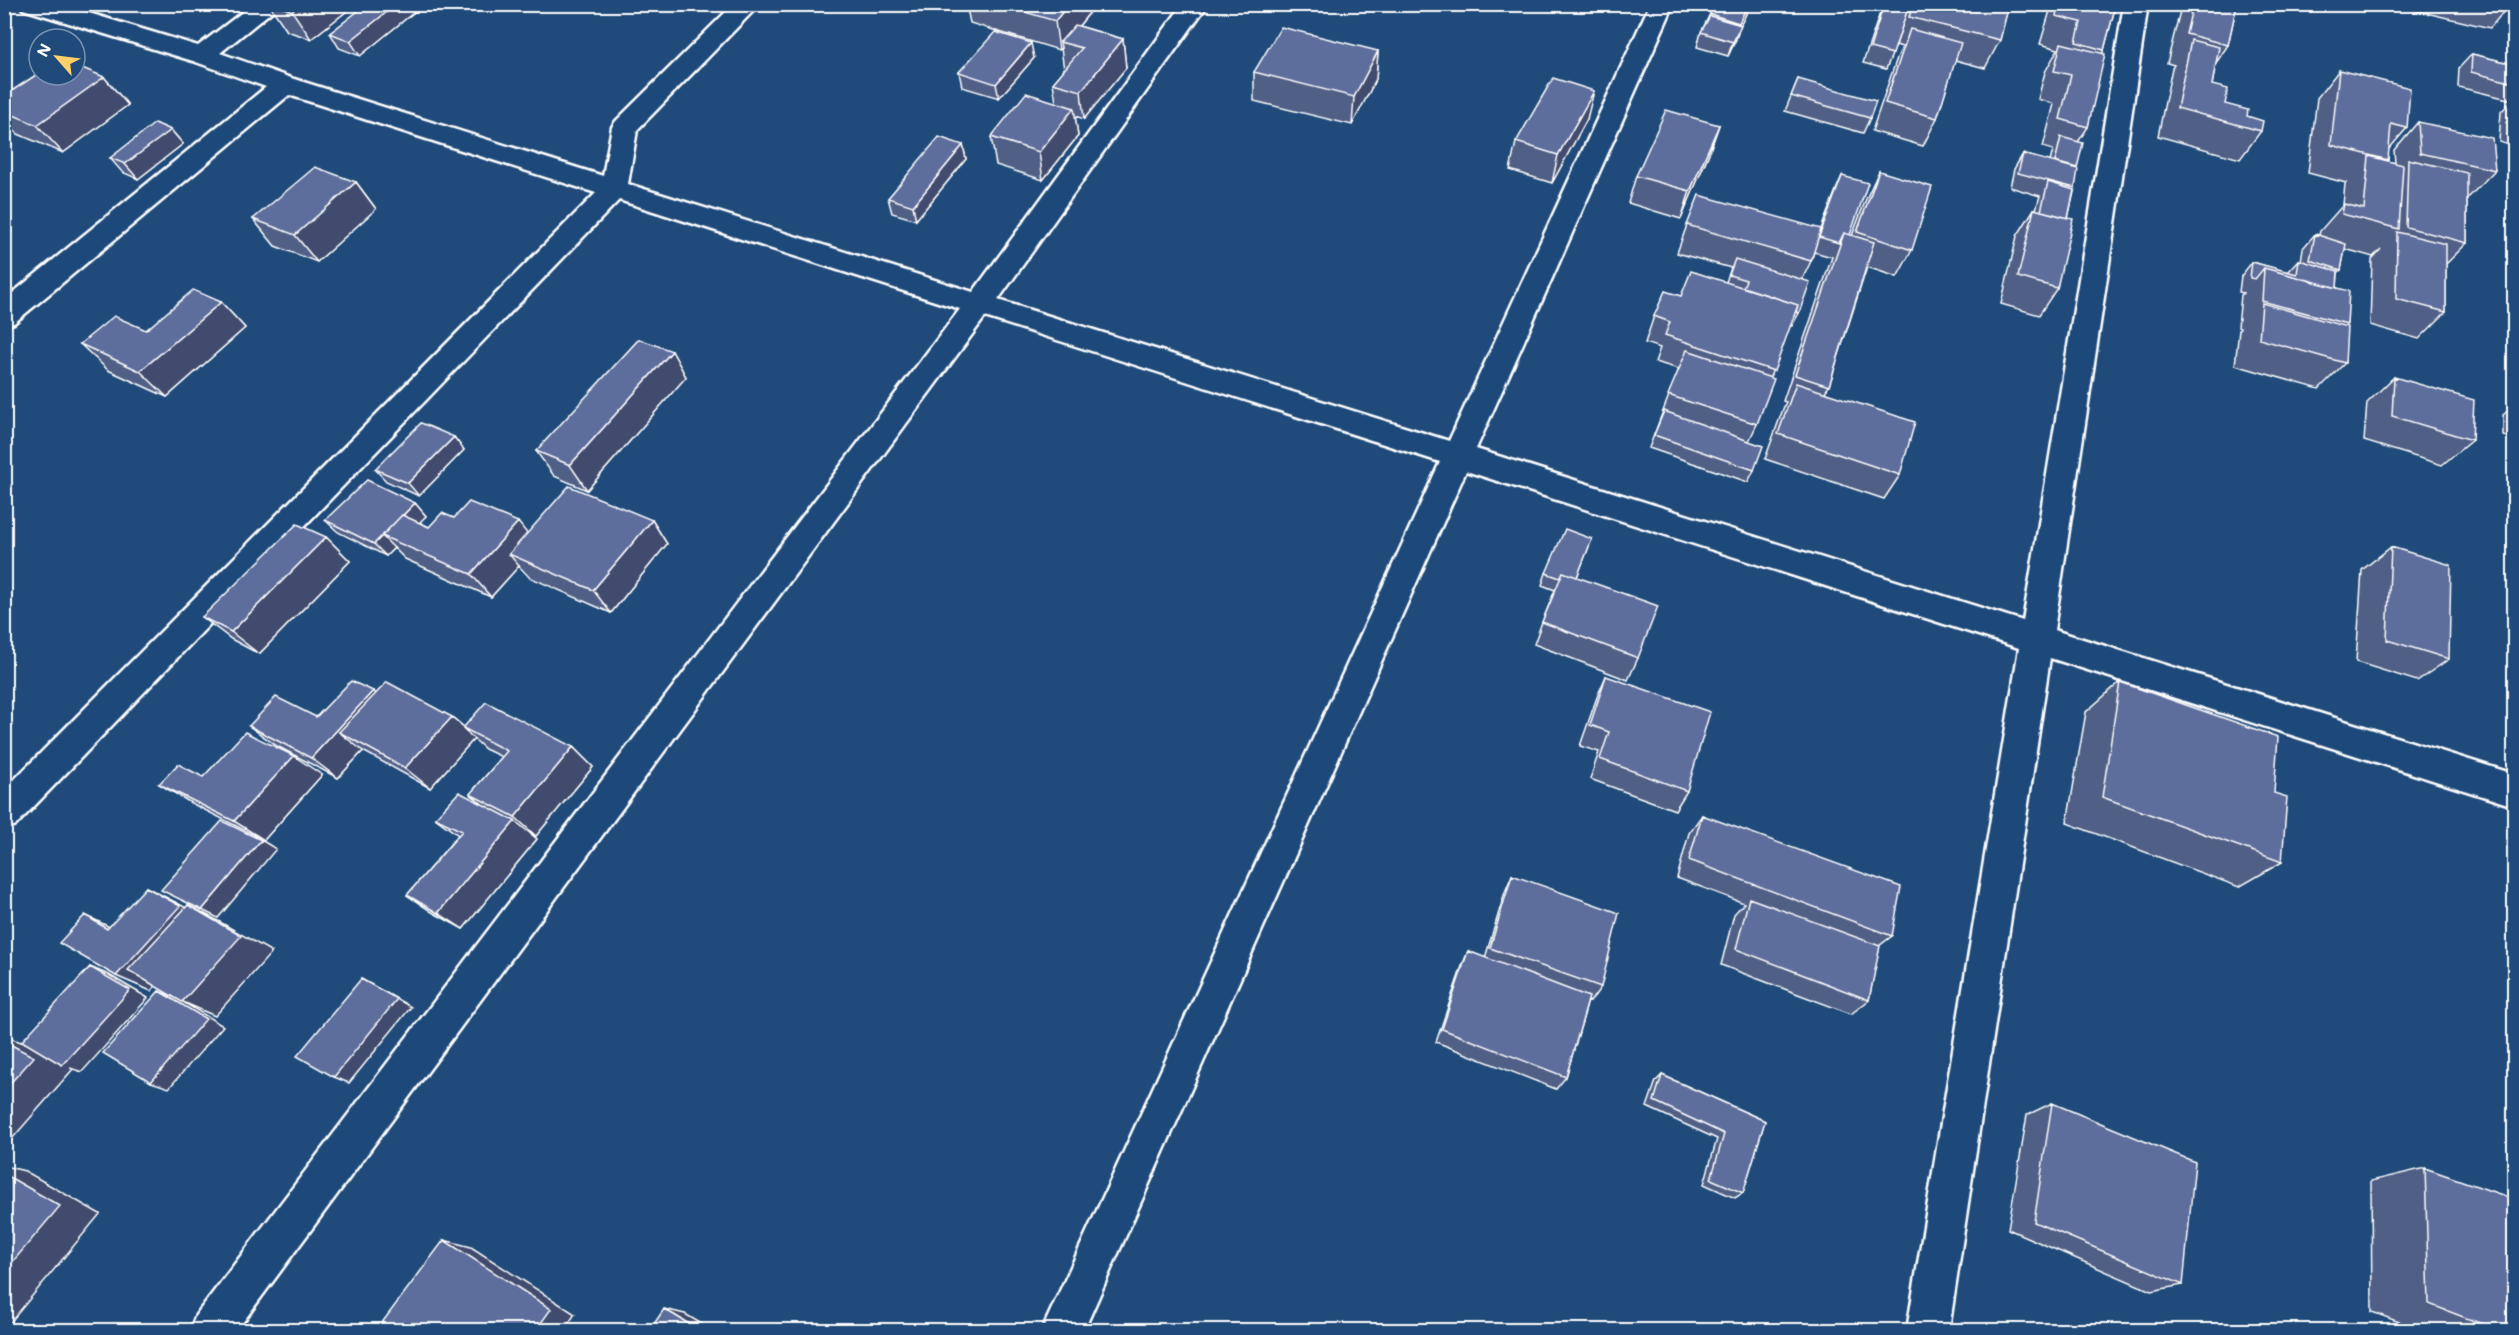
<svg xmlns="http://www.w3.org/2000/svg" width="2519" height="1335" font-family="Mali,sans-serif">
  <rect width="100%" height="100%" fill="#1f4a7a"/>
  <filter id="ink" filterUnits="userSpaceOnUse"><feTurbulence type="fractalNoise" baseFrequency=".0167" numOctaves="2"/><feDisplacementMap in="SourceGraphic" scale="12" xChannelSelector="R" yChannelSelector="G"/><feConvolveMatrix kernelMatrix="1 2 1 2 8 2 1 2 1" color-interpolation-filters="sRGB"/></filter>
  <g filter="url(#ink)">
    <g fill="none" stroke-linecap="round" stroke-linejoin="round">
      <g stroke="#fff" stroke-width="5">
        <path id="minor" d="M19,4H59L198,46L253,4H281L220,53L294,79L603,176L612,127L616,121L734,4H760L637,130L628,184L973,292L1183,4H1208L998,300L1449,441L1650,4H1674L1476,449L2023,621L2124,4H2148L2054,630L2514,774V806L2050,658L1949,1330H1907L2019,648L1466,471L1084,1330H1042L1440,462L985,317L237,1330H190L196,1315L960,309L619,200L16,825L4,830V790L596,193L289,95L14,323L4,326V300L266,87L193,61L23,9Z"/>
      </g>
      <use href="#minor" fill="#1f4a7a" fill-rule="evenodd"/>
    </g>
    <path fill="#505e86" stroke="#fff" stroke-width="1.5" d="M269,4H356L311,39L287,31Z
      M357,4H424L360,56L339,48L330,33L364,7Z
      M436,4H450L446,8Z
      M966,4H1094V7L1079,26L1123,39L1126,68L1084,119L1075,116L1078,136L1043,180L996,165L991,137L1056,102L1053,83L1064,70L1061,48L1059,50L970,23Z
      M1489,4H1511L1508,9Z
      M1715,4H1751L1740,26L1736,39L1728,56L1697,47L1701,32Z
      M1883,4H1907L1896,45L1909,4H2009L2000,40L1985,68L1955,60L1937,118L1923,146L1872,131L1897,58L1902,47L1896,45L1886,69L1863,63Z
      M2052,4H2116L2104,50L2102,54L2088,127L2078,142L2075,188L2068,218L2057,288L2039,315L2001,304L2017,236L2034,209H2036L2040,196L2010,187L2014,169L2023,154L2050,162L2053,150L2043,147L2054,104L2038,99L2045,72L2058,49L2040,44Z
      M2179,4H2237L2228,45L2216,63L2212,85L2225,104L2247,116L2261,131L2240,159L2158,136L2172,68L2174,65L2167,63L2180,11L2178,10Z
      M2388,4H2510L2490,28Z
      M1378,51L1376,79L1352,125L1254,101V72Z
      M2472,54L2514,64V147L2499,142L2501,112L2512,100L2458,87L2459,68Z
      M1034,58L999,98L962,87L959,72Z
      M2339,70L2407,128L2388,150V160L2387,161L2395,163L2394,150L2418,122L2495,170L2468,198H2467V243L2446,264V312L2419,339L2370,325L2372,259L2381,249L2373,257L2345,249L2341,270L2338,273L2337,288L2347,324L2345,326V363L2319,389L2235,365L2239,330L2240,328L2238,327L2241,295L2243,293L2239,292L2241,276L2252,262L2288,272L2299,260L2301,261L2303,248L2315,234L2319,235L2320,231L2343,205L2345,184L2346,183L2308,173L2317,98Z
      M104,77L128,105L63,153L18,134L9,124L4,127V82L13,91Z
      M1798,79L1870,118L1863,133L1785,111Z
      M1587,119L1552,183L1510,170L1516,142Z
      M1719,125L1709,153L1681,219L1628,203L1636,176Z
      M171,130L183,144L138,179L122,172L110,158Z
      M963,145L966,159L916,220L892,213L888,198Z
      M1879,171L1912,250L1897,277L1867,267L1829,386L1825,392L1900,475L1884,499L1765,459L1783,409L1786,402L1783,401L1832,257L1814,252L1811,261L1802,280L1799,313L1792,326H1790L1770,377L1757,424L1749,441L1754,470L1748,482L1649,448L1679,369L1655,362L1660,348L1645,343L1654,316L1681,296L1726,282L1731,268L1677,253L1687,225L1821,229L1836,190L1842,176L1850,235L1852,236L1866,199Z
      M356,182L376,209L317,262L275,246L253,219Z
      M221,302L245,328L167,397L108,370L80,344L146,330Z
      M672,351L686,377L587,490L554,476L536,451Z
      M2394,377L2472,440L2442,465L2364,441L2367,403Z
      M2514,405V439L2503,436V415Z
      M454,437L464,450L419,496L386,481L375,469Z
      M415,503L426,516L419,522L429,527L454,518L527,534L652,520L667,544L611,613L529,577L519,566L491,597L405,559L394,548L386,556L338,532L325,520Z
      M326,537L350,561L259,654L231,639L202,617Z
      M1592,539L1577,577L1638,658L1628,680L1534,644L1542,622L1555,590L1542,585L1546,573Z
      M2391,547L2449,659L2417,681L2356,662L2362,570Z
      M1606,676L1687,791L1675,810L1590,779L1599,752L1580,746L1597,697Z
      M2120,682L2274,793L2282,862L2239,887L2067,823L2086,712Z
      M373,691L376,694L452,717L464,727L573,747L593,767L536,836L528,831L537,839L463,929L432,912L407,895L458,835L435,818L481,803L470,794L502,757L485,749L474,739L430,788L363,751L338,778L277,746L249,726L316,717Z
      M322,775L264,840L191,803L159,784L203,777Z
      M1702,815L1892,936L1879,946L1869,1000L1851,1014L1721,965L1734,914L1744,903L1677,878L1689,833Z
      M1512,875L1601,987L1590,1002L1588,1001L1566,1077L1556,1089L1436,1042L1462,966L1468,951L1485,958L1505,892Z
      M1662,1075L1765,1121L1743,1193L1735,1198L1704,1184L1717,1139L1647,1107L1656,1081Z
      M2052,1103L2183,1285L2151,1291L2008,1229L2027,1115Z
      M2425,1168L2514,1330H2421L2372,1312L2371,1181Z"/>
    <path fill="#414c6d" stroke="#fff" stroke-width="1.5" d="M300,4H356L311,39L292,11Z
      M397,4H424L360,56L350,41Z
      M1069,4H1094V7L1065,43L1060,42L1061,48L1059,50L1055,21Z
      M1748,4H1751L1740,26L1736,39L1728,56L1739,23Z
      M1123,39L1126,68L1084,119L1081,91Z
      M1031,43L1034,58L999,98L996,84Z
      M1378,51L1376,79L1352,125L1354,97Z
      M104,77L128,105L63,153L37,125Z
      M4,82L30,110L4,111Z
      M1594,91L1587,119L1552,183L1558,155Z
      M1074,108L1078,136L1043,180L1039,152Z
      M4,119L9,124L4,127Z
      M1719,125L1709,153L1681,219L1690,191Z
      M171,130L183,144L138,179L125,164Z
      M963,145L966,159L916,220L913,206Z
      M356,182L376,209L317,262L295,235Z
      M221,302L245,328L167,397L140,371Z
      M672,351L686,377L587,490L570,465Z
      M454,437L464,450L419,496L408,483Z
      M415,503L426,516L399,543L383,536Z
      M652,520L667,544L611,613L593,590Z
      M518,522L537,546L509,554L519,566L491,597L471,574Z
      M382,536L394,548L386,556L374,544Z
      M326,537L350,561L259,654L231,632Z
      M373,691L398,712L339,732L363,751L338,778L311,758Z
      M452,717L468,731L463,728L474,739L430,788L405,768Z
      M573,747L593,767L536,836L515,817Z
      M294,756L322,775L264,840L234,821Z
      M515,821L537,839L463,929L438,913Z
      M261,840L276,849L218,918L202,910Z
      M146,887L179,904L213,923L151,991L116,976Z
      M188,905L220,922L272,952L215,1016L183,1002L223,1026L169,1088L151,1082L159,991L176,998Z
      M85,915L120,932L107,929Z
      M90,967L109,975L148,998L82,1072L70,1068L73,1069L4,1148V1036L24,1043Z
      M361,979L411,1007L349,1083L334,1077Z
      M4,1166L25,1171L100,1214L4,1330Z
      M444,1240L471,1247L575,1314L564,1330H536Z
      M664,1309L685,1314L712,1330H699Z"/>
    <path fill="#5d6d9c" stroke="#fff" stroke-width="1.5" d="M274,4H300L292,11Z
      M367,4H397L350,41L330,33Z
      M998,4H1069L1055,21Z
      M1715,4H1748L1739,23L1710,14Z
      M1884,4H1893L1908,8L1893,54L1870,48Z
      M1913,4H2009L2000,40L1909,17Z
      M2059,4H2116L2104,50L2076,42L2081,22L2056,16Z
      M2193,4H2237L2228,45L2186,34Z
      M1710,16L1741,25L1733,42L1701,32Z
      M1075,25L1123,39L1081,91L1053,83L1082,48L1060,42Z
      M1281,27L1378,51L1354,97L1254,72Z
      M1910,29L1961,43L1937,118L1885,103Z
      M995,32L1031,43L996,84L959,72Z
      M2191,40L2219,47L2212,85L2228,89L2225,104L2248,110L2247,116L2263,121L2261,131L2177,108Z
      M2061,43L2105,54L2088,127L2060,119L2071,75L2054,71Z
      M2472,54L2514,64V83L2471,72Z
      M75,65L104,77L37,125L4,111V96L39,73V75H75Z
      M2339,70L2410,88L2407,128L2391,124L2388,160L2331,145Z
      M1553,78L1594,91L1558,155L1516,142Z
      M1798,79L1876,101L1870,118L1791,96Z
      M1026,93L1074,108L1039,152L991,137Z
      M1666,110L1719,125L1690,191L1636,176Z
      M2418,122L2492,138L2495,170L2420,153Z
      M155,123L171,130L125,164L110,158Z
      M939,137L963,145L913,206L888,198Z
      M2061,137L2083,143L2077,168L2055,162Z
      M2023,154L2078,169L2075,188L2018,173Z
      M2369,156L2403,165L2399,229L2342,214L2344,204L2364,209Z
      M2408,159L2467,173V243L2406,227Z
      M315,167L356,182L295,235L253,219Z
      M1879,171L1932,187L1912,250L1857,232Z
      M1842,176L1868,183L1850,235L1844,233L1839,243L1819,237Z
      M2048,182L2074,190L2068,218L2041,211Z
      M1699,195L1821,229L1811,261L1687,225Z
      M2034,209L2073,219L2057,288L2018,277Z
      M2397,232L2446,244V312L2396,299Z
      M1844,233L1874,242L1829,386L1795,375Z
      M2315,234L2346,244L2341,270L2310,260Z
      M1735,259L1810,282L1799,313L1796,312L1798,305L1743,287L1746,280L1729,275Z
      M2299,260L2338,271L2337,288L2264,268L2255,279L2250,278L2252,262L2297,274Z
      M2264,268L2349,291L2347,324L2262,301Z
      M1691,271L1798,305L1774,371L1665,335L1670,322L1654,316L1665,291L1681,296Z
      M193,290L221,302L140,371L80,344L114,316L146,330Z
      M2262,303L2347,327L2345,363L2259,339Z
      M639,339L672,351L570,465L536,451Z
      M1687,350L1774,379L1757,424L1668,395Z
      M2394,377L2474,400L2472,440L2392,416Z
      M1796,383L1915,422L1900,475L1778,434Z
      M1664,411L1763,446L1754,470L1654,435Z
      M421,423L454,437L408,483L375,469Z
      M367,480L415,503L403,515H402L374,544L325,520Z
      M569,486L652,520L593,590L509,554Z
      M469,502L518,522L471,574L382,536L402,515L429,527L442,513L454,518Z
      M297,524L326,537L231,632L202,617Z
      M1565,529L1592,539L1577,577L1563,572L1560,578L1546,573Z
      M2391,547L2451,565L2449,659L2387,640Z
      M1563,572L1658,606L1638,658L1542,622Z
      M1606,676L1710,712L1687,791L1600,759L1609,732L1590,725Z
      M351,681L373,691L311,758L249,726L276,697L316,717Z
      M387,682L452,717L405,768L339,732Z
      M2120,682L2278,737L2274,793L2287,797L2282,862L2102,797Z
      M486,702L573,747L515,817L470,794L507,751L463,728Z
      M245,732L294,756L234,821L159,784L178,764L203,777Z
      M459,792L515,821L438,913L407,895L462,831L435,818Z
      M1702,815L1901,887L1892,936L1689,860Z
      M222,821L261,840L202,910L161,890Z
      M1512,875L1619,913L1601,987L1490,948Z
      M146,887L180,906L116,976L59,943L85,915L107,929Z
      M1749,898L1880,946L1869,1000L1736,949Z
      M188,905L241,936L182,1002L128,970Z
      M1468,951L1589,997L1566,1077L1442,1029Z
      M90,967L130,990L62,1065L22,1041Z
      M361,979L397,999L334,1077L297,1056Z
      M159,991L206,1019L151,1082L103,1053Z
      M4,1041L34,1057L4,1090Z
      M1662,1075L1765,1121L1743,1193L1711,1179L1724,1134L1654,1101Z
      M2052,1103L2195,1162L2183,1285L2034,1222Z
      M2425,1168L2514,1199V1330H2498L2429,1304Z
      M4,1174L60,1206L4,1272Z
      M444,1240L551,1309L536,1330H382L378,1328Z
      M664,1309L699,1330H650Z"/>
  </g>
  <rect width="2519" height="1335" fill="none" stroke="#1f4a7a" stroke-width="24"/>
  <rect x="12" y="12" width="2495" height="1311" fill="none" stroke="#fff" stroke-width="2" filter="url(#ink)"/>
  <g transform="translate(57 57) rotate(298)"><circle r="28" fill="#1f4a7a" stroke="#7992af" stroke-width="1.5"/>
  <path d="M0-4.5L10 22L0 15L-10 22Z" fill="#ffd166"/>
  <text y="-9" font-size="16" font-weight="bold" text-anchor="middle" fill="#ffffff">N</text>
  </g>
</svg>
